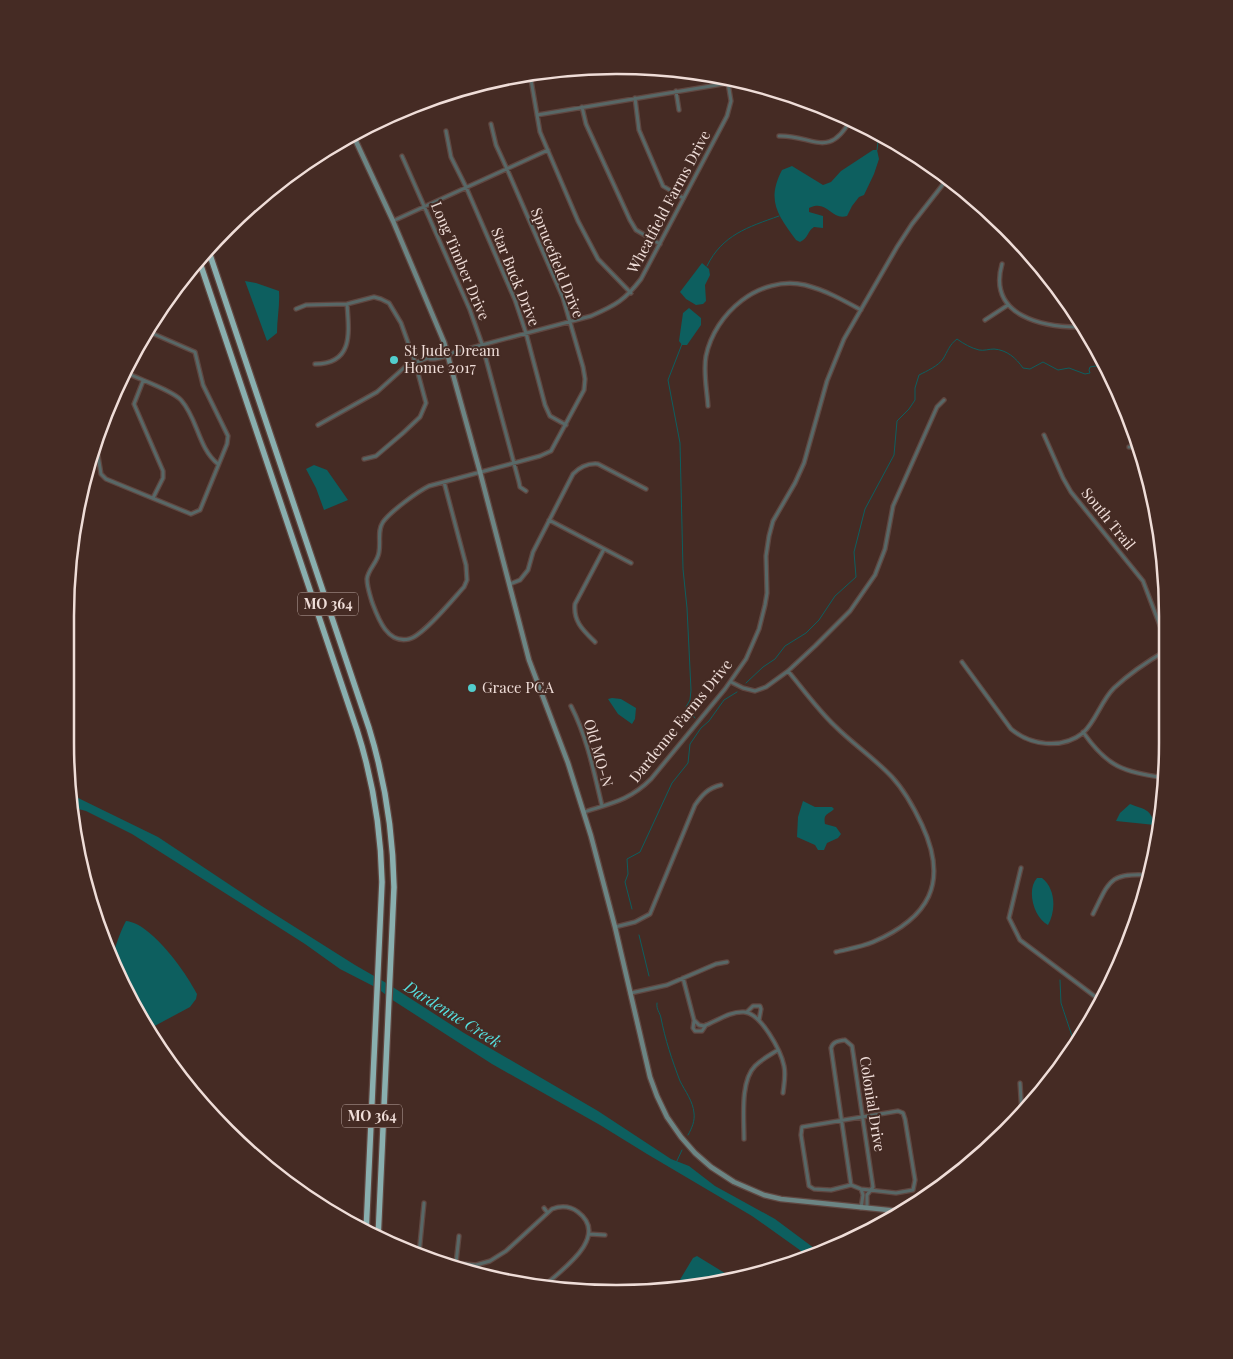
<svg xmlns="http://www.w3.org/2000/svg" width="1233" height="1359" font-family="'Playfair Display',serif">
  <rect width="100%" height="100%" fill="#452b24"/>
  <path fill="#0d5f5f" d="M873,150H877L879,159L874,174L864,195L859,197L852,206L847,216C831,221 828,199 809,208V212L823,216V228L814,227C807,231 809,238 800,242L796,240C778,215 766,201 782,170L792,166L823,185L831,182L841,171Z
    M702,263L709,269L710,275L705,285L706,301L703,304L696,305L686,299L680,292Z
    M245,281L256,283L279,291C280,305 277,319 277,333L267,341Z
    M689,308L701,318V325L687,345H682L679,341L683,313Z
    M314,465L327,470L348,500L324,510L316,488L306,469Z
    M612,698L621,699L636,708L635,719L632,724L618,714L608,699Z
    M70,794L158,837L260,905L355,965L388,984L464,1033L598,1111L671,1159L689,1166L715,1186L775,1219L822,1254L811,1257L804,1253L752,1216L647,1154L600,1125L492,1064L394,1001L377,988L340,969L305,944L132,834L86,811L71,807Z
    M803,801L815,807H832L834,809C828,815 823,813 825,824L836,827L841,834L838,838L827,843L824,850H818L815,845L797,837L798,817Z
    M1130,804C1145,810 1150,808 1155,825L1116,821L1120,813Z
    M1037,878H1042C1056,889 1056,911 1048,925C1034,918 1026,890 1037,878Z
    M126,921C151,923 186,972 197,994L196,999L190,1007L149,1029C135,1008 117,986 113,960C112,953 122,928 126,921Z
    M697,1256L728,1275L732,1281L724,1283L675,1288L693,1258Z"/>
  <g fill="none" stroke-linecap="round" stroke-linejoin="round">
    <path stroke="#0d5f5f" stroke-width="1" d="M877,150L879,134
      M707,266C722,235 748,227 779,216
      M682,344L668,380L680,443L683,569L687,608L691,690L690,700L686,707L695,718
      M1113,381V395L1120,394
      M746,683L763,667L775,659L785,646L806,633L819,620L835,596L856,577L854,552L865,509L894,455L897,421L909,409L915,400V388L919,375C927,371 938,366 943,359C948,351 949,345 957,339C964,344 971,348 979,350C984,351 989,349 994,349C1007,350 1016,358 1023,368L1030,369L1043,362L1058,370L1069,368L1085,374L1090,373L1089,370L1090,367L1096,366L1107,370
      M632,909L625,882L628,874L627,859L640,852L672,783L688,763L690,744L701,728L709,721L724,700L737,692
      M639,935L649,976
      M1060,980L1061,1003L1075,1045
      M657,1003C656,1010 660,1012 661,1018C665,1039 672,1060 680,1081C685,1091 693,1101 694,1113C695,1121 692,1128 688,1135
      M676,1163L682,1150"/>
    <g stroke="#604741" stroke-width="5.5">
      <path id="street" d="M530,74L540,132L578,221L598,259L631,293
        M676,91L679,110
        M635,98L639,130L663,186L683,198
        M582,107L586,124L630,220L636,230L660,244
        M537,115L741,81
        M446,131L451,157L466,187L515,300L526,333L545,405L550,416L566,425
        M779,136C813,135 829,160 851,119
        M402,156L470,310L482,344L519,482L520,487L526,491
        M393,221L548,150
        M1002,264C987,317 1045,328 1084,327
        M296,309L306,305L347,304L374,297L381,299L389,303L401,323L415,362L426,403L420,417L403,433L376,456L364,459
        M985,320L1008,305
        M448,354L591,316C616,305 625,300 641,279L727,116L731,101L727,77
        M430,359H435L448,356
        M315,364C354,364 349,332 347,304
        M125,372C138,379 172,390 181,400C198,419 198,448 218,464
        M143,381L134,404L163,471V478L153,498
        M708,406C707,390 703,372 706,356C715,313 759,275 805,285C825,290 843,300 861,310
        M318,425L377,392L406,366L447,351
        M1044,435L1063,478L1071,492L1143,581L1167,644
        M96,443L101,474L106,479L191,514L200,510L227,444L228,436L203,385L195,352L147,331
        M1129,447H1138
        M444,482L466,565L467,580L464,587C453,599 423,636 409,639C387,644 378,618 372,602C370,595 367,587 367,579C368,569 378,562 379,552C381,541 377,531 383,522C391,511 417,492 429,486L540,456L551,451L584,390L585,379L583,367L563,298L507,169L496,145L491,124
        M549,520L631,563
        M510,584L520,580L528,570L533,552L573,474C580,467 588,463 598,464L646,489
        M595,642C584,631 573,622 575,604L604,549
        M962,662L1011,729C1030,745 1061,750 1083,733C1096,721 1101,701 1114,688C1130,673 1148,661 1167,650
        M788,671C803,689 818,710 835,726C853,744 874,758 892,777C905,791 914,808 922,825C949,883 929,918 873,942C861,947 848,949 836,952
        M731,682L743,688L755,691L766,687L788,671L815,646L850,611L875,575L885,549L893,506L937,407L944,400
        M571,706C587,737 594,772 602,806
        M1083,732C1108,768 1123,771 1164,778
        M584,812C612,803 630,800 651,779L725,689L746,659L759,629L765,605L767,593L766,556L769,536L773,521L795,483L804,463L827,381L844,339L897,247L912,224L948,178
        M1021,868L1009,918L1020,940L1097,998
        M1093,914C1110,880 1109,873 1149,875
        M615,927L635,922L650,914L695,805C702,795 708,788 721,785
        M103,929L106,933L105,936
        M683,978L694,1020L699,1025L704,1026C717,1021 730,1011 744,1012C761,1013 781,1051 784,1066C786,1075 784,1084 783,1093
        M631,993L667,985L716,964L727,962
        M747,1012L753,1006H760L761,1009L759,1020
        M694,1021L693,1028L695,1031H702L706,1025
        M1086,1030C1087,1012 1093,999 1107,989
        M1020,1083L1022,1115
        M898,1111L903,1113L905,1119L915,1180L913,1190L896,1193L861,1189L851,1185L831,1190L814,1189L809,1186L801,1135L802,1127Z
        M744,1139C744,1118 740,1081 755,1066C762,1059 770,1055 778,1050
        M851,1185L831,1048C833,1041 839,1041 845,1040L852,1046L873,1187L867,1195V1208
        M544,1208L547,1212
        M861,1208L863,1195L861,1189
        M589,1234L605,1235
        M419,1254L424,1203
        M437,1261L476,1265L490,1261L506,1251L552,1209C560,1206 570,1206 578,1212C610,1236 563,1269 545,1285
        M456,1263L459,1236"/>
    </g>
    <g stroke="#604741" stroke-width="7">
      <path id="secondary" d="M353,135L393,221L444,342L480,472L529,660L568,763L591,836L615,927L650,1077L657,1096L667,1117L681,1137L695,1153L711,1167L734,1182L764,1195L781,1199L898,1211"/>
    </g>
    <g stroke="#604741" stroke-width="8">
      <path id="highway" d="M208,249L369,728C385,780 393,832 394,887L378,1239
        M199,260L357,730C373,780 381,830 382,882L366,1233"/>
    </g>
    <use href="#street" stroke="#586867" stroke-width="3"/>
    <use href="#secondary" stroke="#6c8584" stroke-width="4.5"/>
    <use href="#highway" stroke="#89afaf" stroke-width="5.5"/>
  </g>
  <g fill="#52cdcd" stroke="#452b24" stroke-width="2">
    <circle cx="394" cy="360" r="5"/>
    <circle cx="472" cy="688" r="5"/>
  </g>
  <g text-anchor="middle" stroke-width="4" stroke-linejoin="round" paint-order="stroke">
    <g fill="#452b24" stroke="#bca8a2" stroke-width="1">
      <rect x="298" y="592.5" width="60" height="23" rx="4"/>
      <rect x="342" y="1104.5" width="60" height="23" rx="4"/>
    </g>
    <g font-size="14" font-weight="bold" fill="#efddd8">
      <text x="328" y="609">MO 364</text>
      <text x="372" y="1121">MO 364</text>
    </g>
    <g font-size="15" fill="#efddd8" stroke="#452b24">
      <text transform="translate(669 202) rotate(-62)" y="5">Wheatfield Farms Drive</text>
      <text transform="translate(460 261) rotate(67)" y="5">Long Timber Drive</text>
      <text transform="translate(557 263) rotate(68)" y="5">Sprucefield Drive</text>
      <text transform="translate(515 277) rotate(68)" y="5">Star Buck Drive</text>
      <text transform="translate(1108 519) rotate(51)" y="5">South Trail</text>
      <text transform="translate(681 721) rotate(-51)" y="5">Dardenne Farms Drive</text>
      <text transform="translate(598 753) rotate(74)" y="5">Old MO-N</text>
      <text transform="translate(872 1104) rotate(81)" y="5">Colonial Drive</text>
    </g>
    <g font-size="15" fill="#efddd8" stroke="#452b24" text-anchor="start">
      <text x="404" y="356">St Jude Dream<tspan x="404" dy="17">Home 2017</tspan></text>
      <text x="482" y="693">Grace PCA</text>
    </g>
    <g font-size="16" font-style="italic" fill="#56e2e2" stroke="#452b24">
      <text transform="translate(453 1014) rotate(32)" y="6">Dardenne Creek</text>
    </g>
  </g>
  <path d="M0 0H1233V1359H0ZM616 74H617A542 542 0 0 1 1159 616V743A542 542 0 0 1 617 1285H616A542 542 0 0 1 74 743V616A542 542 0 0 1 616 74Z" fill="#452b24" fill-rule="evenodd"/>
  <path fill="none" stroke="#efddd8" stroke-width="2.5" d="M616 74H617A542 542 0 0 1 1159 616V743A542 542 0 0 1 617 1285H616A542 542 0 0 1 74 743V616A542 542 0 0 1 616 74Z"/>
</svg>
